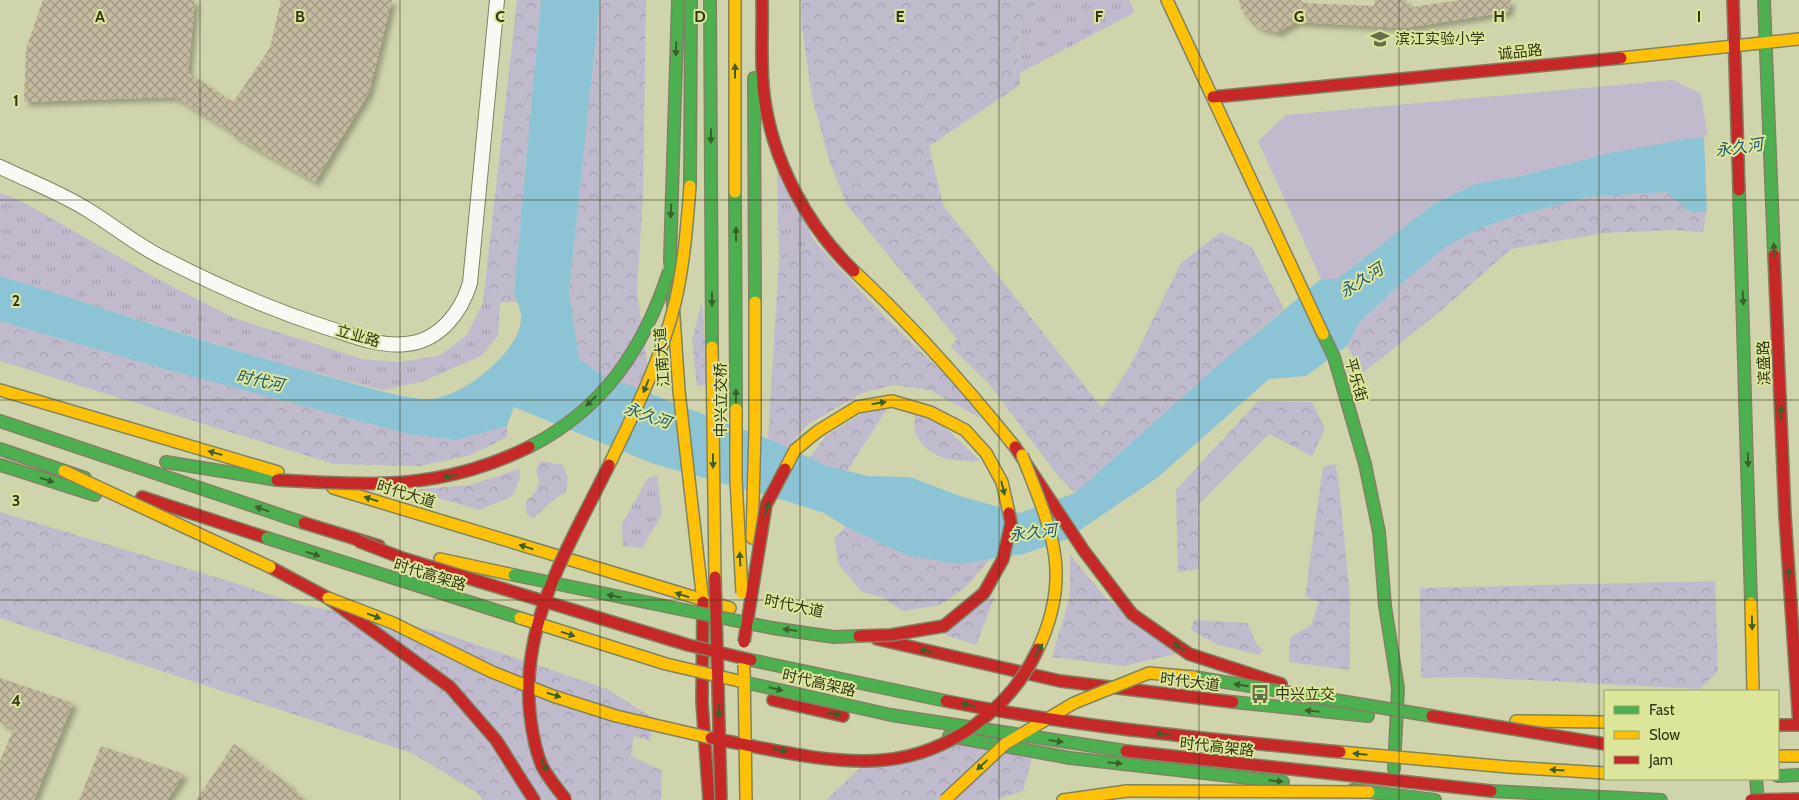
<svg xmlns="http://www.w3.org/2000/svg" width="1799" height="800" font-family="Cabin,'Noto Sans SC',sans-serif">
  <defs>
    <pattern id="grass-tufts" width="24" height="20" patternUnits="userSpaceOnUse" patternTransform="scale(1.25)"><rect width="24" height="20" fill="#c0bacc"/><path d="M3 7l-1-3M5 7V3M7 7l1-3M15 17l-1-3M17 17v-4M19 17l1-3" fill="none" stroke="#a5a0ae"/></pattern>
    <pattern id="forest-crowns" width="20" height="18" patternUnits="userSpaceOnUse" patternTransform="scale(1.25)"><rect width="20" height="18" fill="#c0bacd"/><path d="M2 6a3 3 0 1 1 6 0M12 15a3 3 0 1 1 6 0" fill="none" stroke="#a5a0af"/></pattern>
    <pattern id="building-cross-hatch" width="8" height="8" patternUnits="userSpaceOnUse" patternTransform="scale(1.25)"><rect width="8" height="8" fill="#c4ba9f"/><path d="M0 0l8 8M0 8l8-8" fill="none" stroke="#a09881"/></pattern>
    <filter id="shadow"><feDropShadow dx="4.5" dy="4.5" stdDeviation="2.5" flood-color="#0004"/></filter>
  </defs>
  <rect width="100%" height="100%" fill="#cfd4ac"/>
  <path fill="url(#grass-tufts)" d="M1039,0H1129L1135,12L1020,73L1018,26Z
    M777,170L815,242L779,261Z
    M0,193L21,201L152,276L234,318L362,359L399,362L439,356L467,335L483,303L500,302L498,336L481,356L424,381L383,390L274,362L0,276Z
    M657,476L662,514L642,548L623,546L622,524L648,478Z"/>
  <path fill="url(#forest-crowns)" d="M517,0H541L514,293L517,302L483,303Z
    M600,0H646L643,192L637,292L652,395L604,376L579,359L569,291Z
    M801,0H1039L1018,26L1020,85L929,146L943,205L1102,408L1130,366L1181,263L1221,232L1252,247L1284,309L1075,493L1058,476L990,385L951,347L957,339L847,205L830,163L812,97L802,27Z
    M1667,192L1690,212H1706L1703,232L1674,230L1605,233L1511,249L1443,309L1363,373L1347,346L1359,323L1396,288L1447,246L1481,228L1518,215L1588,197Z
    M815,242L883,315L968,397L980,418L930,390L893,385L862,393L807,425L787,448L768,439L779,261Z
    M702,302L708,385L697,386L692,340Z
    M0,321L164,369L408,434L456,440L507,426V437L471,455L420,466L334,464L0,361Z
    M1258,401L1312,402L1325,429L1312,456L1269,434L1199,504V569L1178,572L1176,490Z
    M868,410H886L847,471L827,466L809,458L826,436Z
    M915,414H931L980,461C955,462 927,459 916,434C913,429 915,420 915,414Z
    M541,461L563,465L568,478L566,492L553,500L533,519L527,515L526,502L536,491L539,481L536,469Z
    M1335,464L1338,475L1350,597V670L1289,662L1290,638L1311,625L1319,602L1305,597L1323,467Z
    M519,469L520,479L512,496L480,510L411,490L470,485Z
    M0,512L238,584L297,604L437,631L607,689L653,718L650,741L634,736L631,756L662,771L661,800H483L476,792L412,753L0,618Z
    M846,527L906,555L990,559L966,587L940,605L903,611L882,597L862,592L839,565L834,538Z
    M1070,555L1104,596L1176,654L1124,666L1052,657L1070,596Z
    M1715,581L1718,671L1700,689L1470,677L1421,678L1420,588Z
    M995,596L976,645L934,631Z
    M1194,620L1247,623L1256,643L1263,650L1259,655L1216,644L1191,630Z
    M961,743L1032,758L1023,791L995,800H826L863,765Z"/>
  <path fill="#c0bacc" d="M1673,80L1701,94L1708,137L1610,153L1521,176L1478,183L1435,203L1337,279H1321L1258,141L1286,115Z"/>
  <path fill="#8dc4d5" d="M541,0H600L569,291L579,359L604,376L773,441L827,466L868,476L910,477L960,496L1020,513L1075,493L1215,368L1321,279H1337L1435,203L1478,183L1521,176L1610,153L1686,139L1799,128V194L1706,212H1690L1667,192L1588,197L1518,215L1481,228L1447,246L1396,288L1359,323L1347,346L1306,376L1269,379L1157,478L1065,540L1023,554L958,564L906,555L846,527L824,513L783,500L654,464L514,407L507,426L456,440L408,434L164,369L0,321V276C108,309 214,346 322,375C352,382 396,398 426,399C458,401 520,353 521,319C522,311 516,300 514,293Z"/>
  <path fill="#cfd4ac" d="M1799,125V197L1707,214L1704,135Z"/>
  <path fill="url(#building-cross-hatch)" filter="url(#shadow)" d="M43,0H195L188,73L233,102L270,48L281,0H392L369,92L315,182L234,136L232,132L174,97L24,102L26,49Z
    M1239,0H1301L1303,3L1374,6L1375,0H1407L1405,8L1461,0H1511L1508,12L1405,28L1296,22L1278,32L1262,29L1253,24L1241,9Z
    M0,678L73,703L34,800H0V761L14,728L0,723Z
    M234,744L292,787L291,789L306,800H196Z
    M101,746L184,774L167,800H79Z"/>
  <g fill="none" stroke-linecap="round" stroke-linejoin="round">
    <g stroke="#7f8361" stroke-width="16">
      <path id="street" d="M0,167C29,181 61,193 88,210C114,226 138,246 165,259C217,286 270,309 325,327C351,335 378,347 406,344C439,341 461,313 470,283L497,0"/>
    </g>
    <g stroke="#7f8361" stroke-width="14">
      <path id="fast" d="M1764,0L1774,255
        M754,78L755,302
        M690,186L691,0
        M1739,190L1751,603
        M674,317L670,259L678,0
        M1323,334L1334,357L1365,464L1379,532L1385,606L1398,688L1394,769
        M0,421L304,523
        M0,449L85,478
        M166,462L277,480
        M0,465L95,495
        M1233,702L1368,716
        M949,736L1070,758L1283,782
        M1778,776L1799,775
        M1756,779L1758,800
        M1353,790L1435,800
        M1491,791L1661,800"/>
    </g>
    <g stroke="#7f8361" stroke-width="14">
      <path id="slow" d="M1167,0L1323,334
        M1621,58L1799,39
        M854,271C913,326 965,385 1015,447
        M674,317L679,391L703,602
        M0,390L278,472
        M333,488L730,608
        M752,538L755,430V302
        M440,559L514,575
        M1751,603L1753,691
        M1516,721L1605,722
        M1778,756H1799
        M1063,800L1127,791"/>
    </g>
    <g stroke="#7f8361" stroke-width="14">
      <path id="jam" d="M762,0C763,31 760,64 764,95C772,160 807,226 854,271
        M1733,0L1739,190
        M1213,97L1621,58
        M1774,255L1785,516L1799,725
        M1015,447L1084,551L1132,614L1189,654L1281,684
        M142,497L267,538
        M304,523L379,546
        M270,567L328,598L450,687L496,740L534,800
        M703,602L702,702L709,800
        M877,639L1060,681L1233,702
        M773,700L843,716
        M1778,725H1799"/>
    </g>
    <use href="#street" stroke="#f8f9f3" stroke-width="14"/>
    <use href="#fast" stroke="#4caf50" stroke-width="11"/>
    <use href="#slow" stroke="#ffc107" stroke-width="11"/>
    <use href="#jam" stroke="#c62828" stroke-width="11"/>
    <g stroke="#7f8361" stroke-width="14" stroke-linecap="butt">
      <path id="fast-bridge" d="M710,0L712,347
        M735,192L736,409
        M529,447C604,409 644,348 669,271
        M267,538L520,618
        M514,575L772,628L834,637L859,636
        M751,660L946,701
        M1194,677L1432,716
        M739,681L891,715L1126,751"/>
    </g>
    <g stroke="#7f8361" stroke-width="14" stroke-linecap="butt">
      <path id="slow-bridge" d="M735,0V192
        M712,347L715,577
        M736,409V479L742,593
        M1022,455C1050,527 1074,573 1038,649
        M609,465C634,413 661,360 675,303C684,265 687,225 690,186
        M785,469L795,450L818,431L857,407L892,401L930,412L965,430L986,453L1002,482L1009,513
        M64,471L270,567
        M328,598L393,623L492,672L553,696L616,716L711,738
        M520,618L666,664L739,681
        M744,665L746,800
        M1340,752L1508,767L1605,773
        M1127,791L1369,792
        M945,800L1005,744L1074,703L1149,673L1194,677"/>
    </g>
    <g stroke="#7f8361" stroke-width="14" stroke-linecap="butt">
      <path id="jam-bridge" d="M277,480C373,485 440,491 529,447
        M358,541L402,558L688,645L751,660
        M715,577L721,800
        M859,636L891,635L944,626L984,593L1003,559L1011,523L1009,513
        M744,642L766,505L785,469
        M946,701C1076,727 1208,739 1340,752
        M1432,716L1605,744
        M711,738C764,748 830,765 884,760C950,754 1011,708 1038,649
        M1126,751L1491,791
        M566,800C558,789 548,778 542,766C535,750 532,731 530,714C520,621 570,545 609,465
        M1751,800L1799,799"/>
    </g>
    <use href="#fast-bridge" stroke="#4caf50" stroke-width="11"/>
    <use href="#slow-bridge" stroke="#ffc107" stroke-width="11"/>
    <use href="#jam-bridge" stroke="#c62828" stroke-width="11"/>
  </g>
  <defs><path id="oneway-solid" d="M-6-.8H1V-3.2L6.5 0L1 3.2V.8H-6Z" transform="scale(1.25)"/></defs>
  <g fill="#3b602a">
    <use href="#oneway-solid" transform="translate(676 49) rotate(92)"/>
    <use href="#oneway-solid" transform="translate(735 71) rotate(-90)"/>
    <use href="#oneway-solid" transform="translate(711 136) rotate(90)"/>
    <use href="#oneway-solid" transform="translate(671 211) rotate(92)"/>
    <use href="#oneway-solid" transform="translate(736 234) rotate(-90)"/>
    <use href="#oneway-solid" transform="translate(1774 250) rotate(-92)"/>
    <use href="#oneway-solid" transform="translate(1743 298) rotate(88)"/>
    <use href="#oneway-solid" transform="translate(712 299) rotate(90)"/>
    <use href="#oneway-solid" transform="translate(646 386) rotate(112)"/>
    <use href="#oneway-solid" transform="translate(736 396) rotate(-90)"/>
    <use href="#oneway-solid" transform="translate(591 401) rotate(135)"/>
    <use href="#oneway-solid" transform="translate(879 403) rotate(-9)"/>
    <use href="#oneway-solid" transform="translate(1781 413) rotate(-92)"/>
    <use href="#oneway-solid" transform="translate(215 453) rotate(-164)"/>
    <use href="#oneway-solid" transform="translate(1748 460) rotate(88)"/>
    <use href="#oneway-solid" transform="translate(713 461) rotate(90)"/>
    <use href="#oneway-solid" transform="translate(450 476) rotate(170)"/>
    <use href="#oneway-solid" transform="translate(47 480) rotate(17)"/>
    <use href="#oneway-solid" transform="translate(1003 488) rotate(76)"/>
    <use href="#oneway-solid" transform="translate(371 499) rotate(-163)"/>
    <use href="#oneway-solid" transform="translate(767 508) rotate(-75)"/>
    <use href="#oneway-solid" transform="translate(262 509) rotate(-161)"/>
    <use href="#oneway-solid" transform="translate(526 547) rotate(-163)"/>
    <use href="#oneway-solid" transform="translate(313 554) rotate(18)"/>
    <use href="#oneway-solid" transform="translate(740 559) rotate(-93)"/>
    <use href="#oneway-solid" transform="translate(1789 575) rotate(-94)"/>
    <use href="#oneway-solid" transform="translate(682 595) rotate(-163)"/>
    <use href="#oneway-solid" transform="translate(614 596) rotate(-168)"/>
    <use href="#oneway-solid" transform="translate(374 616) rotate(21)"/>
    <use href="#oneway-solid" transform="translate(1752 623) rotate(89)"/>
    <use href="#oneway-solid" transform="translate(790 630) rotate(-172)"/>
    <use href="#oneway-solid" transform="translate(568 634) rotate(17)"/>
    <use href="#oneway-solid" transform="translate(1179 647) rotate(-144)"/>
    <use href="#oneway-solid" transform="translate(1039 650) rotate(-61)"/>
    <use href="#oneway-solid" transform="translate(927 651) rotate(-167)"/>
    <use href="#oneway-solid" transform="translate(1241 685) rotate(-171)"/>
    <use href="#oneway-solid" transform="translate(776 689) rotate(13)"/>
    <use href="#oneway-solid" transform="translate(554 695) rotate(18)"/>
    <use href="#oneway-solid" transform="translate(968 705) rotate(-169)"/>
    <use href="#oneway-solid" transform="translate(719 711) rotate(89)"/>
    <use href="#oneway-solid" transform="translate(1312 711) rotate(-174)"/>
    <use href="#oneway-solid" transform="translate(834 714) rotate(11)"/>
    <use href="#oneway-solid" transform="translate(1163 734) rotate(-174)"/>
    <use href="#oneway-solid" transform="translate(1056 741) rotate(8)"/>
    <use href="#oneway-solid" transform="translate(780 750) rotate(10)"/>
    <use href="#oneway-solid" transform="translate(1360 754) rotate(-175)"/>
    <use href="#oneway-solid" transform="translate(1115 763) rotate(6)"/>
    <use href="#oneway-solid" transform="translate(544 765) rotate(66)"/>
    <use href="#oneway-solid" transform="translate(982 765) rotate(137)"/>
    <use href="#oneway-solid" transform="translate(1557 770) rotate(-177)"/>
    <use href="#oneway-solid" transform="translate(1276 781) rotate(6)"/>
  </g>
  <path fill="none" stroke="#323516" stroke-width="1" stroke-opacity="0.55" d="M200,0V800M400,0V800M600,0V800M800,0V800M999,0V800M1199,0V800M1399,0V800M1599,0V800M0,200H1799M0,400H1799M0,600H1799"/>
  <defs>
    <g id="school-bare" transform="scale(1.5)"><path d="M0-5L7-2L0 1L-7-2ZM-4 1L0 2.5L4 1V4Q0 6-4 4Z" fill="#696d4a" stroke="#dce69a" stroke-width="2.5" paint-order="stroke"/></g>
    <g id="bus-bare" transform="scale(1.5)"><path d="M-5-6H5V4H4V6H2V4H-2V6H-4V4H-5ZM-3.5-4V0h7V-4ZM-3.5 1.2v1.5H-2V1.2ZM2 1.2v1.5H3.5V1.2Z" fill="#696d4a" stroke="#dce69a" stroke-width="2.5" paint-order="stroke"/></g>
  </defs>
  <g fill-rule="evenodd">
    <use href="#school-bare" x="1380" y="39"/>
    <use href="#bus-bare" x="1260" y="694"/>
  </g>
  <g text-anchor="middle" stroke-width="4" stroke-linejoin="round" paint-order="stroke">
    <g font-size="15" fill="#323516" stroke="#dce69a" text-anchor="start">
      <text x="1395" y="44">滨江实验小学</text>
      <text x="1275" y="699">中兴立交</text>
    </g>
    <g font-size="15" fill="#323516" stroke="#dce69a">
      <text transform="translate(1520 52) rotate(-6)" y="5">诚品路</text>
      <text transform="translate(358 336) rotate(16)" y="5">立业路</text>
      <text transform="translate(662 357) rotate(-94)" y="5">江南大道</text>
      <text transform="translate(1764 363) rotate(-92)" y="5">滨盛路</text>
      <text transform="translate(1356 380) rotate(74)" y="5">平乐街</text>
      <text transform="translate(721 400) rotate(-90)" y="5">中兴立交桥</text>
      <text transform="translate(406 494) rotate(17)" y="5">时代大道</text>
      <text transform="translate(430 575) rotate(17)" y="5">时代高架路</text>
      <text transform="translate(794 606) rotate(12)" y="5">时代大道</text>
      <text transform="translate(1190 682) rotate(7)" y="5">时代大道</text>
      <text transform="translate(819 683) rotate(13)" y="5">时代高架路</text>
      <text transform="translate(1217 747) rotate(6)" y="5">时代高架路</text>
    </g>
    <g font-size="16" font-style="italic" fill="#205977" stroke="#dce69a">
      <text transform="translate(1739 147) rotate(-8)" y="6">永久河</text>
      <text transform="translate(1361 280) rotate(-33)" y="6">永久河</text>
      <text transform="translate(260 380) rotate(12)" y="6">时代河</text>
      <text transform="translate(648 415) rotate(19)" y="6">永久河</text>
      <text transform="translate(1033 532) rotate(-6)" y="6">永久河</text>
    </g>
  </g>
  <g font-size="16" text-anchor="middle" font-weight="bold" fill="#323516" stroke="#dce69a" stroke-width="4" stroke-linejoin="round" paint-order="stroke">
    <text x="100" y="22">A</text>
    <text x="300" y="22">B</text>
    <text x="500" y="22">C</text>
    <text x="700" y="22">D</text>
    <text x="900" y="22">E</text>
    <text x="1099" y="22">F</text>
    <text x="1299" y="22">G</text>
    <text x="1499" y="22">H</text>
    <text x="1699" y="22">I</text>
    <text x="16" y="106">1</text>
    <text x="16" y="306">2</text>
    <text x="16" y="506">3</text>
    <text x="16" y="706">4</text>
  </g>
  <rect x="1604" y="690" width="175" height="90" fill="#dce69a" stroke="#989f65"/>
  <rect x="1614" y="706" width="25" height="8" fill="#4caf50" stroke="#989f65"/>
  <text x="1649" y="715" font-size="15" fill="#323516">Fast</text>
  <rect x="1614" y="731" width="25" height="8" fill="#ffc107" stroke="#989f65"/>
  <text x="1649" y="740" font-size="15" fill="#323516">Slow</text>
  <rect x="1614" y="756" width="25" height="8" fill="#c62828" stroke="#989f65"/>
  <text x="1649" y="765" font-size="15" fill="#323516">Jam</text>
</svg>
